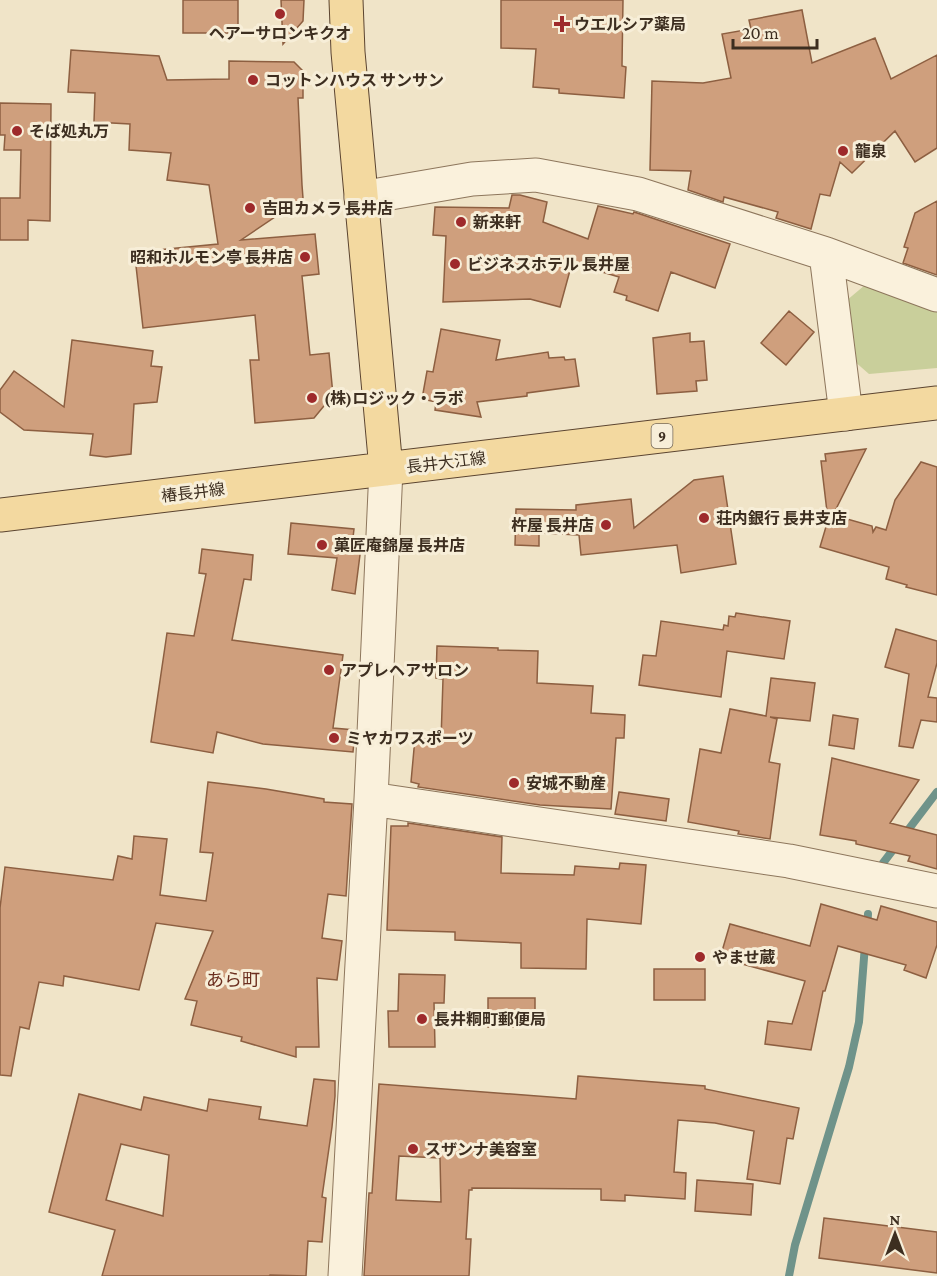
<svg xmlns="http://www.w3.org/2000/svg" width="937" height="1276" font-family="'Crimson Pro','Noto Sans JP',serif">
  <rect width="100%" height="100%" fill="#f0e4c8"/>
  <path fill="#c9cf9b" d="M865,285L937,309V368L869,374L853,360L846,301Z"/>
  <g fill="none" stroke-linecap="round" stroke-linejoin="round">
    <path stroke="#6f938a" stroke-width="8" d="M881,873L883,863L937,792
      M867,929L868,914
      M789,1276L795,1245L849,1067L859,1022L865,945"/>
  </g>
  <path fill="#cf9f7d" stroke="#8d5f41" stroke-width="1.5" fill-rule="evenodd" d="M183,0H238V33H183Z
    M281,0H304L303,21L283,44Z
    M501,0H623L622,66L626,67L624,98L559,93V89L533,87L536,49L501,48Z
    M802,10L812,63L875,38L891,79L937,55V148L915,162L895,131L852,173L840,162L830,196L820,194L811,229L776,218L778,212L724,197L723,202L688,190L691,171L650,170L652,81L703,83L731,78L722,34L751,29L749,20Z
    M71,50L159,56L167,80L229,79V61L294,62L303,71V98H298L302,185L303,198L241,240L315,234L319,274L302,276L310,355L329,353L333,395L314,418L255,423L250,360H259L255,315L143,328L135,257L157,250L218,244L209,185L167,180L171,153L129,150L130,124L94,122L95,93L68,92Z
    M0,103L51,104L50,221L28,220V240H0V198H20L21,150H4L5,135H0Z
    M512,195H520L547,202L543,222L588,239L598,206L633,214L634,212L730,244L715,288L671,272L658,311L626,300L627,296L614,292L619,277L572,263L560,307L530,299L443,302L446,236L433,235L435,207L509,208Z
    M937,201V275L903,263L908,248L904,247L915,213Z
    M789,311L814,332L786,365L761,343Z
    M441,329L500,340L496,360L548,352L549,358L564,357L565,360L575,359L579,386L527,393V396L477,402L481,417L435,410L436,402L422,399L427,371L433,372Z
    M690,333V342L704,341L707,380L696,381L697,391L657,394L653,338Z
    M72,340L153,351L151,366L162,367L157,402L134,404L131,454L106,457L90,455L93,434L24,430L0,412V390L14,371L64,407Z
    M866,449L833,515L872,526L873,532L876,527L886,530L895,500L921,462L937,467V595L906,587L907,585L886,579L889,567L820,547L828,520L821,461H826L825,454Z
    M723,476L736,564L681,573L677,545L581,555L579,535L539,533V546L515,545L516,509L576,510V505L631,499L634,528L694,480Z
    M291,523L354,529L352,546L361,547L355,594L332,590L337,558L288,554Z
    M202,549L253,555L251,580L244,579L232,640L343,655L333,728L355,730L353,752L263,744L217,732L213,753L151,742L167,633L194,636L206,574L199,573Z
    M736,613L790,621L784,659L727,651L721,697L639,685L643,655L656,656L661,621L723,630L724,625L728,626L729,616L735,617Z
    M896,629L937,641V663L928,697L937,698V722L921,720L913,748L899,746L909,674L885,667Z
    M437,646L498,648V650L538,651L537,683L593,686L591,713L625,715L624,738H616L611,809L540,805L418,787L419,784L411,782L415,738L441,740L443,679L436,678Z
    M771,678L815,683L810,721L770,717L777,719L769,762L780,764L770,839L738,834L739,831L688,822L700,749L721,753L730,709L766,716Z
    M833,715L858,719L854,749L829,745Z
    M832,758L919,780L890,823L937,835V869L908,861L910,856L856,844V841L820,835Z
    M208,782L266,789L324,799V802L352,804L346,896L328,894L322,938L342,941L337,980L317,978L319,1047H296V1057L241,1041L242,1037L191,1025L197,1001L185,999L213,931L156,923L139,990L64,976L63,986L39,982L29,1029L20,1027L11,1076L0,1075V908L5,867L113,880L118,856L132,859L134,836L167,839L160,895L206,901L213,853L200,852Z
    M619,792L669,799L666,821L615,814Z
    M408,823L502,837L501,873L574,875L575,866L619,869L620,863L646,865L641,924L587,919L586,969L521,968V943L455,940V932L387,930L391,826H408Z
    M821,904L877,920L881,906L937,922V945L926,978L904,970L906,965L838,946L825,991H823L811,1050L765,1044L768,1021L792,1024L805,981L720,958L730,924L810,946Z
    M654,969H705V1000H654Z
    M399,974L445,975L444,1003H434L435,1047H389L388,1011H398Z
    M488,998H535V1027H488Z
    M578,1076L705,1086V1089L799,1108L793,1139L787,1138L780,1184L747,1179L754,1131L715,1123L678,1120L674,1172L686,1173L685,1199L625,1195V1201L601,1200V1189L472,1188V1190H469L466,1239H471L469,1276H364L369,1193H372L379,1084L576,1099ZM399,1156L440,1158L441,1202L396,1200Z
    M314,1079L335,1081V1096L332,1127L322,1197L326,1198L322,1242L308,1241L306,1276L270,1275L269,1276H102L115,1230L49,1212L79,1094L141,1110L144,1097L207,1111L209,1099L261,1107L259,1119L307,1126ZM121,1144L169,1155L163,1216L106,1200Z
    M697,1180L753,1184L751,1215L695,1211Z
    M824,1218L937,1232V1273L819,1258Z"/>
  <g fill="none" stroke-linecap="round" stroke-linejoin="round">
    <g stroke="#8d765c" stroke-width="35">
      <path id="minor" d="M361,198L472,179L536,175L638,194L826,254L846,414
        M826,254L937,295
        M371,799L789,861L937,891
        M345,1276L371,799L386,469"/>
    </g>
    <g stroke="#5b4430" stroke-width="35">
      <path id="major" d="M346,0L348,52L386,469
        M0,515L937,403"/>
    </g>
    <use href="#minor" stroke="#faf1dc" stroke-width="33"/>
    <use href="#major" stroke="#f3d9a0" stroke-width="33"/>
  </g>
  <g fill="#9e2a2b" stroke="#f7eed8" stroke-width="2">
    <circle cx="280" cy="14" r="6"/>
    <path d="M559 15h6v6h6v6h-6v6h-6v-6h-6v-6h6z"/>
    <circle cx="253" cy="80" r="6"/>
    <circle cx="17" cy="131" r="6"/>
    <circle cx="843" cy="151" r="6"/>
    <circle cx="250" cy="208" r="6"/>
    <circle cx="461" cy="222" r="6"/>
    <circle cx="305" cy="257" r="6"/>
    <circle cx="455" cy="264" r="6"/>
    <circle cx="312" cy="398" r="6"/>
    <circle cx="704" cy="518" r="6"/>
    <circle cx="606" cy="525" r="6"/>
    <circle cx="322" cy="545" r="6"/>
    <circle cx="329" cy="670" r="6"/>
    <circle cx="334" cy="738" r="6"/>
    <circle cx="514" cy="783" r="6"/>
    <circle cx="700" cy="957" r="6"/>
    <circle cx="422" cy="1019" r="6"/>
    <circle cx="413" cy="1149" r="6"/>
  </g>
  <g text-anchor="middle" stroke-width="6" stroke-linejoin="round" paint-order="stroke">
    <rect fill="#f7eed8" stroke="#756857" stroke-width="1.5" x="651.5" y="424" width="21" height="24" rx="4.5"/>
    <g font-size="15" font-weight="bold" fill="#3d2e20">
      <text x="662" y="441">9</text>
    </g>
    <g font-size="16" font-weight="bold" fill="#3d2e20" stroke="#f7eed8" text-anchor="start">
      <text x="574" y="30">ウエルシア薬局</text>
      <text x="280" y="39" text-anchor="middle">ヘアーサロンキクオ</text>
      <text x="265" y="86">コットンハウス サンサン</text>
      <text x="29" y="137">そば処丸万</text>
      <text x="855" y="157">龍泉</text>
      <text x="262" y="214">吉田カメラ 長井店</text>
      <text x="473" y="228">新来軒</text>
      <text x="293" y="263" text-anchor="end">昭和ホルモン亭 長井店</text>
      <text x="467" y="270">ビジネスホテル 長井屋</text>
      <text x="324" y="404">(株)ロジック・ラボ</text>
      <text x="716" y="524">荘内銀行 長井支店</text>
      <text x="594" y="531" text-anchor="end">杵屋 長井店</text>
      <text x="334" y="551">菓匠庵錦屋 長井店</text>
      <text x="341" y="676">アプレヘアサロン</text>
      <text x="346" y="744">ミヤカワスポーツ</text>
      <text x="526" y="789">安城不動産</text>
      <text x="712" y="963">やませ蔵</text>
      <text x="434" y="1025">長井粡町郵便局</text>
      <text x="425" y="1155">スザンナ美容室</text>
    </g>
    <g font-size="16" fill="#3d2e20" stroke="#f7eed8">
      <text transform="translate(446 462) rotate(-7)" y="6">長井大江線</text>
      <text transform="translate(193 492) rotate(-7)" y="6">椿長井線</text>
    </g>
    <g font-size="18" fill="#6b2e1e" stroke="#f7eed8">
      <text x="233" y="986">あら町</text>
    </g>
  </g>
  <g transform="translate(895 1234)" stroke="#f7eed8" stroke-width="4.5" paint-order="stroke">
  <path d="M0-4.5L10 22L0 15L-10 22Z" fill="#3d2e20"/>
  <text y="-9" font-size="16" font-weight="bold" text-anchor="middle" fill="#3d2e20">N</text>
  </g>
  <path d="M733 39v9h84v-9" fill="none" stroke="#3d2e20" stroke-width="3"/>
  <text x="742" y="39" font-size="18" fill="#3d2e20" stroke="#f7eed8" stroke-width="4.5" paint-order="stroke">20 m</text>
</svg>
